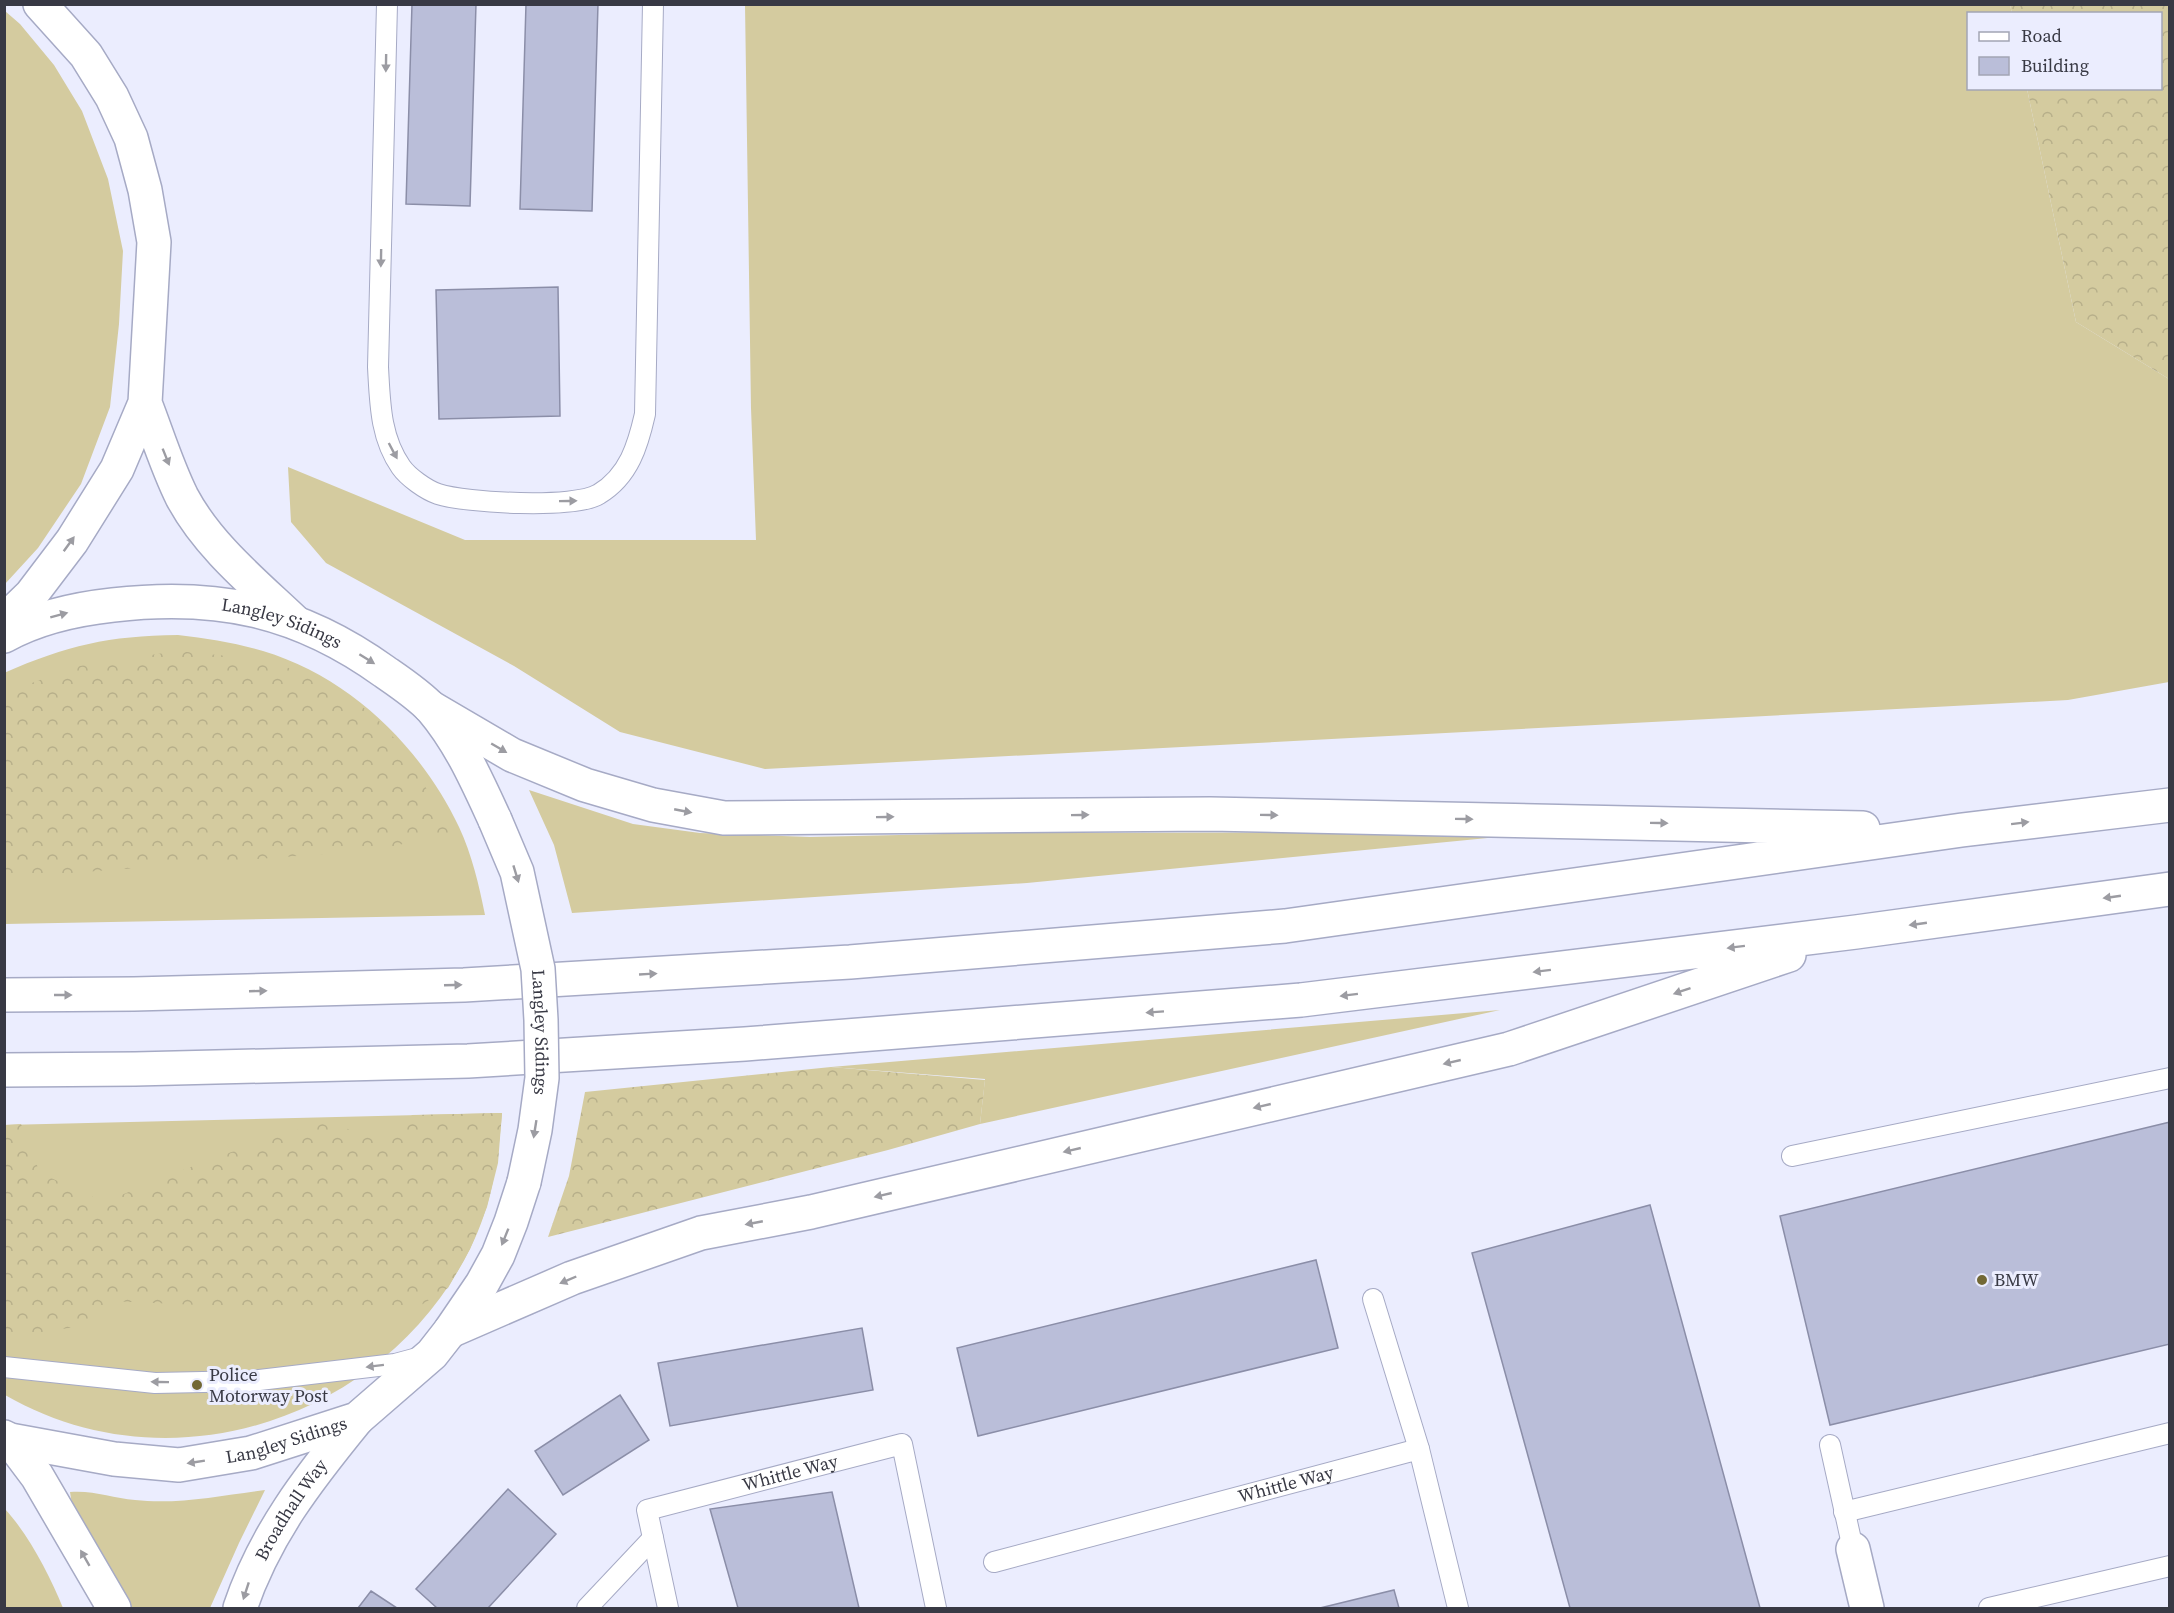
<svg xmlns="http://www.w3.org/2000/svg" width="2174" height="1613" font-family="'Source Serif 4',serif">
  <defs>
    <pattern id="forest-crowns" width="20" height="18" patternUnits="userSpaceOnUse" patternTransform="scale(1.5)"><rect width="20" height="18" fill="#d4cb9f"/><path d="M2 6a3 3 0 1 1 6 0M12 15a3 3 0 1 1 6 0" fill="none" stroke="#b7af8a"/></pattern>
  </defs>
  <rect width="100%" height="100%" fill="#ebedfe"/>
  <path fill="#d4cb9f" d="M745,5H2010L2012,13L1968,14V88L2027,89L2076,322L2169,379V682L2068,700L765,769L620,732L514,666L326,563L291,522L288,467L465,540H756L751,408Z
    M5,11L20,24L54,65L82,111L108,179L123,251L119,324L110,407L81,484L38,548L5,584Z
    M178,635C207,638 235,643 263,651C350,677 421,747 459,827C472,855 479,885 485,915L5,924L4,673C68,645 108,636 178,635Z
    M529,790L633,824L700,833L810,837L989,833L1550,832L1027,883L572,913L554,845Z
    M1500,1010L980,1124L985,1079L831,1067Z
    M502,1113C498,1161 492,1205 470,1249C385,1419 171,1491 5,1395L4,1125Z
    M265,1490L239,1543L210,1608H128L72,1504L70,1492C93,1490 113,1498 135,1500C178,1505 223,1495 265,1490Z
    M5,1509C29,1535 50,1576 63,1608H5Z"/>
  <path fill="url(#forest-crowns)" d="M2010,5H2169V379L2076,322L2027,89L2160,88V14L2012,13Z
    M177,651L270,660L319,681L372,713L408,754L450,833L377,850L5,878V697L15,689L79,666Z
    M831,1067L985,1080L980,1124L888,1150L548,1237L569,1176L585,1092Z
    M502,1113L498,1163L487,1207L470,1249L448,1288L407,1314L109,1301L103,1323L28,1334L5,1331V1125L21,1124L40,1173L104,1202L208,1160L318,1123L393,1138L412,1115Z"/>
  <path fill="#babed9" stroke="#8b8ea8" stroke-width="1.5" d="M412,4H476L470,206L406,204Z
    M526,4H598L592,211L520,209Z
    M558,287L560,416L439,419L436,290Z
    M2170,1122V1344L1830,1425L1780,1216Z
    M1650,1205L1760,1608H1570L1472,1253Z
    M1316,1260L1338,1348L978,1436L957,1348Z
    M862,1328L873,1390L670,1426L658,1363Z
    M620,1395L649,1440L563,1495L535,1451Z
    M508,1489L556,1534L488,1608H437L416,1589Z
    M832,1492L859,1608H738L710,1509Z
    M1394,1590L1399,1608H1320Z
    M371,1591L397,1608H358Z"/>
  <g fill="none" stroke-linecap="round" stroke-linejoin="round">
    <g stroke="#a6aac5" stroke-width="22">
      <g id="service">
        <path d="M387,4L378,367C380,402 380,437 401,467C408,477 426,490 438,494C465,503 576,509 599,494C629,476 638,445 645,414L653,4"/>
        <path d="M1792,1156L2170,1078"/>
        <path d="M1373,1299L1419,1449"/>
        <path d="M4,1367L155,1383L251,1381L395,1364L421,1357"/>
        <path d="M1830,1445L1853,1549"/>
        <path d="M1844,1512L2170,1433"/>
        <path id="s1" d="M994,1562L1419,1449L1458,1608"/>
        <path d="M587,1608L653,1538"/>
        <path id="s2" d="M668,1608L647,1510L902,1444L936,1608"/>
        <path d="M1989,1608L2170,1566"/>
      </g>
    </g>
    <g stroke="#a6aac5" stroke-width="36">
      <path id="minor" d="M145,403C157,434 167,467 182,497C208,546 255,584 295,622
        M4,621L31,595L72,541L117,469L145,403L154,242L145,190L131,138L112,97L86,55L40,4
        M1853,1549L1867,1608"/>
    </g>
    <g stroke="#a6aac5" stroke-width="36">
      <g id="trunk">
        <path id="s3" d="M4,636C38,617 76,609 113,605C218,593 299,610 385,672C401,683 419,695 432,709C460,742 477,781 495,820"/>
        <path id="s4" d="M4,1437L10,1440L114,1459L179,1465L251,1453L357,1419L432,1354L450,1331L482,1284L498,1255L511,1222L524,1182"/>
        <path d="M10,1440L37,1476L114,1608"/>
        <path id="s5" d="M240,1608C265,1534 308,1479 357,1419"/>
      </g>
    </g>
    <g stroke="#a6aac5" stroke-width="36">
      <path id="motorway" d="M430,707L512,755L585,785L653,805L724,818L1210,814L1863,828
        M4,995L134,994L464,985L850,962L1285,926L1962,830L2170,805
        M4,1070L135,1069L468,1061L745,1044L1301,1000L1856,932L2170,889
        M450,1331L572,1278L701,1233L811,1212L1509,1049L1789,955"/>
    </g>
    <use href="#service" stroke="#fff" stroke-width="20"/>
    <use href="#minor" stroke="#fff" stroke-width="33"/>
    <use href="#trunk" stroke="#fff" stroke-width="33"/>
    <use href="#motorway" stroke="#fff" stroke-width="33"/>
    <g stroke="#a6aac5" stroke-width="36" stroke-linecap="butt">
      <g id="trunk-bridge">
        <path id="s6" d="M495,820L517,872L538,969L541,1020L542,1078L535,1130L524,1182"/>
      </g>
    </g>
    <use href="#trunk-bridge" stroke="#fff" stroke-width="33"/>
  </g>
  <defs><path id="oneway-solid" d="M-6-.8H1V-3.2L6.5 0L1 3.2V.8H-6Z" transform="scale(1.5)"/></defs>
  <g fill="#9c9ca2">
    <use href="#oneway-solid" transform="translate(386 63) rotate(91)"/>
    <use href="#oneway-solid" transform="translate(381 258) rotate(91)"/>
    <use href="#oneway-solid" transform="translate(393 451) rotate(62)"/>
    <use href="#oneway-solid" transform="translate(166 457) rotate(68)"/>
    <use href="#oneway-solid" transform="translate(568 501) rotate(-1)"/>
    <use href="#oneway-solid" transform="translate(69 544) rotate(-54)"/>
    <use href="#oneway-solid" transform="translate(59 615) rotate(-15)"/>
    <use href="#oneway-solid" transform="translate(367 659) rotate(32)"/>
    <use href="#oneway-solid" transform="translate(499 748) rotate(30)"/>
    <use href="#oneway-solid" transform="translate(683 811) rotate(11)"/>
    <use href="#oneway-solid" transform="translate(1080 815) rotate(-1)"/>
    <use href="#oneway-solid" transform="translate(1269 815) rotate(1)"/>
    <use href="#oneway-solid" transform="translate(885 817) rotate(-1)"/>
    <use href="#oneway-solid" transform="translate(1464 819) rotate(1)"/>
    <use href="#oneway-solid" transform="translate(1659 823) rotate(1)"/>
    <use href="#oneway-solid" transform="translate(2020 823) rotate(-7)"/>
    <use href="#oneway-solid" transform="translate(516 874) rotate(73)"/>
    <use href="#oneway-solid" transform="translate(2112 897) rotate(172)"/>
    <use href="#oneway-solid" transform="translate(1918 924) rotate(172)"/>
    <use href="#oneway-solid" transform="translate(1736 947) rotate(173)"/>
    <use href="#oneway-solid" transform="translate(1542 971) rotate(173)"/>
    <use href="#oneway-solid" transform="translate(648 974) rotate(-3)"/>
    <use href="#oneway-solid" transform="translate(453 985) rotate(-2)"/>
    <use href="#oneway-solid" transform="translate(258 991) rotate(-2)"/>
    <use href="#oneway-solid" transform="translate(1682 991) rotate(161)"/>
    <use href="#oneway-solid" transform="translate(63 995)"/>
    <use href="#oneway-solid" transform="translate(1349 995) rotate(173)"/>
    <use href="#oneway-solid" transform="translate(1155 1012) rotate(176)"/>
    <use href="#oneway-solid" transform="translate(1452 1062) rotate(167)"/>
    <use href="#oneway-solid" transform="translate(1262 1106) rotate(167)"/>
    <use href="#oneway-solid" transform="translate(535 1129) rotate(99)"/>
    <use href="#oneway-solid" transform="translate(1072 1150) rotate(167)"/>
    <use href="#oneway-solid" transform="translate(883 1195) rotate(167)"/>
    <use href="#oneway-solid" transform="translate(754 1223) rotate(169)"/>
    <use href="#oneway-solid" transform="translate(505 1237) rotate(112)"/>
    <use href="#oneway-solid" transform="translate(568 1280) rotate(157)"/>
    <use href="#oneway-solid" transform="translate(375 1366) rotate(173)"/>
    <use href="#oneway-solid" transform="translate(160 1382) rotate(-179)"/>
    <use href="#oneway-solid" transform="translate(196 1462) rotate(171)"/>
    <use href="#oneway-solid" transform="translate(85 1558) rotate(-120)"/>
    <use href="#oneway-solid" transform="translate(246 1591) rotate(108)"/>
  </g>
  <g fill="#726835" stroke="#ebedfe" stroke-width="2">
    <circle cx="1982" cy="1280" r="6"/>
    <circle cx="197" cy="1385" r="6"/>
  </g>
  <g text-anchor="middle" stroke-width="6" stroke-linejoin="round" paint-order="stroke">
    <g font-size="18" fill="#383944" stroke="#ebedfe">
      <text dy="6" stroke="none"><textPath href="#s3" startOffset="286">Langley Sidings</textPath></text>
      <text dy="6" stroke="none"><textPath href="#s6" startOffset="219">Langley Sidings</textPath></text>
      <text dy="6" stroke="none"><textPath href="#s4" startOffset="288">Langley Sidings</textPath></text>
      <text dy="6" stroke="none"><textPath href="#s2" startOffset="248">Whittle Way</textPath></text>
      <text dy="6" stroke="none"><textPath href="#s1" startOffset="302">Whittle Way</textPath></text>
      <text dy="6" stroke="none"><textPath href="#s5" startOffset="111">Broadhall Way</textPath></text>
    </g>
    <g font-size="18" fill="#383944" stroke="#ebedfe" text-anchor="start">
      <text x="1994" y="1286">BMW</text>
      <text x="209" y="1381">Police<tspan x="209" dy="21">Motorway Post</tspan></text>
    </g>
  </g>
  <rect width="2174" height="1613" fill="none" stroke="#383944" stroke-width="12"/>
  <rect x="1967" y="12" width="195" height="78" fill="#ebedfe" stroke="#a3a5b4" stroke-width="1.5"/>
  <rect x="1979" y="32" width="30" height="9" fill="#ffffff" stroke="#a3a5b4" stroke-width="1.5"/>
  <text x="2021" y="42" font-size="18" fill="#383944">Road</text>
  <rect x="1979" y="57" width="30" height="18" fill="#babed9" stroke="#a3a5b4" stroke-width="1.5"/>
  <text x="2021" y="72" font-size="18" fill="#383944">Building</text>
</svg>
